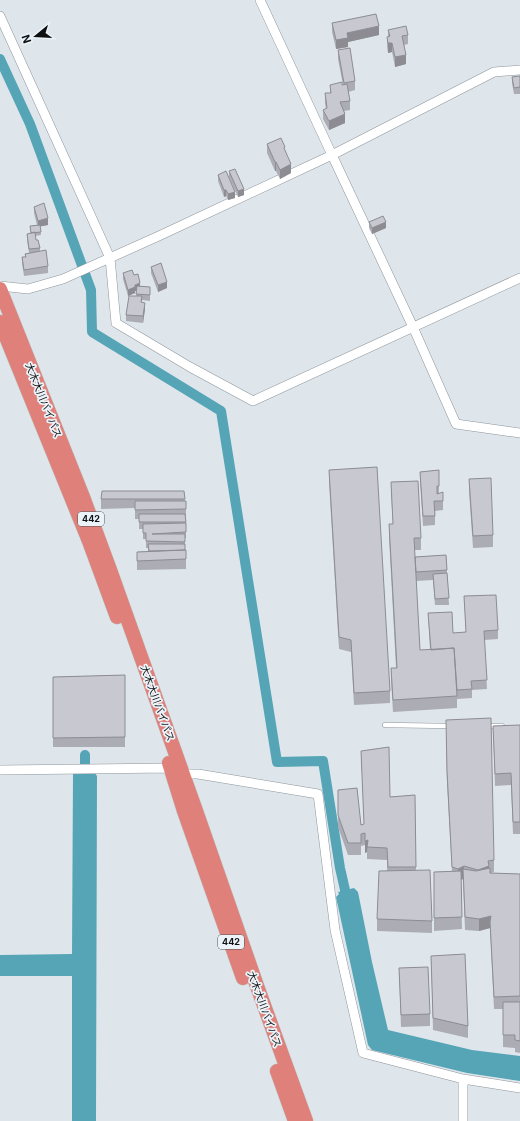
<svg xmlns="http://www.w3.org/2000/svg" width="520" height="1121" font-family="Inter,'Noto Sans JP',sans-serif">
  <rect width="100%" height="100%" fill="#dee6ec"/>
  <path fill="#56a5b7" d="M82,770L95,773L97,776L96,1121H72V976H0V955L72,954L73,774H81Z
    M354,888L358,892L372,962L388,1030L472,1050L520,1056V1081L467,1073L372,1050L368,1045L336,897L339,894L338,892Z"/>
  <g fill="none" stroke-linecap="round" stroke-linejoin="round">
    <path stroke="#56a5b7" stroke-width="10" d="M0,59L30,124L91,290L92,332L221,411L277,762L323,761L340,868L348,903
      M85,777V755"/>
    <g stroke="#8e959b" stroke-width="5.5">
      <path id="service" d="M385,725L450,726
        M486,726H502"/>
    </g>
    <g stroke="#8e959b" stroke-width="10">
      <path id="minor" d="M0,16L110,258L116,323L190,367L253,401L520,278
        M520,70L494,72L332,155L413,327L456,424L520,433
        M0,286L28,289L63,279L161,235L332,155L260,0
        M0,770L171,768L183,774H198L318,794L335,930L363,1053L463,1079L520,1088
        M463,1079V1121"/>
    </g>
    <g stroke="#c0c1c1" stroke-width="15">
      <path id="trunk" d="M0,289L83,497L110,570L195,808L257,986L306,1121
        M0,322L89,541L117,617
        M169,763L184,811L243,978
        M277,1071L295,1121"/>
    </g>
    <use href="#service" stroke="#fff" stroke-width="4.5"/>
    <use href="#minor" stroke="#fff" stroke-width="9"/>
    <use href="#trunk" stroke="#df807a" stroke-width="14"/>
  </g>
  <path fill="#acacb4" d="M332,23L379,35L348,42V47L336,49L332,32Z
    M388,30L408,35V44L404,45L406,64L395,67L392,52L388,53L387,46V37H388Z
    M338,50L355,81V90L348,92L350,101V110L344,111L345,123L329,130L323,119V110L326,109L325,103V93H330V85H343L338,59Z
    M520,76V94H514L512,83V77Z
    M267,144L291,173L280,179L276,171H275L267,153Z
    M229,171L244,195L238,197L229,177Z
    M218,175L235,198L228,200L226,196L224,197L218,181Z
    M34,207L48,225L40,226L41,235L35,236L36,240L40,248V251L48,266V273L24,276L22,263V257H25V254L29,253L27,240V234L31,233L30,226L37,225L34,213Z
    M369,222L386,228L372,234L369,228Z
    M151,267L167,288L158,292L151,273Z
    M123,273L150,293V301L142,300V302L145,309L143,323L126,321V315L136,296L137,291H135V293L128,296L123,279Z
    M329,470L390,691V703L354,705L351,652L339,649L329,482Z
    M439,470V493L443,501V510L435,511V525L423,526L420,481V472Z
    M469,479L493,535V547L473,548L469,491Z
    M391,482L421,538V550H414L415,557L446,555L449,605H435L433,580L416,581L420,650H430L428,613L453,633L466,632L464,596L498,630V639L484,640L487,689L472,690V698L457,699V708L393,712L391,680V668H396L389,537V524H393L391,494Z
    M184,491L185,501H186V538H185V550H186V569L137,570V552L148,551V548H146V539H143V529H139V519H135V508L101,509V499Z
    M125,675V747H53V677Z
    M520,725V834H513L511,785L495,786L493,726Z
    M446,732L494,860V872L490,873L520,874V1053L515,1052V1048L503,1047V1009H494L490,928L479,931L465,930L463,879L461,880L462,929L434,931V872L452,871L447,783Z
    M361,751L390,797L415,795L416,871L432,921V933L377,931V919L387,871V860L367,859V852L365,853V845L361,846V855H348L338,827V790L361,825L364,824Z
    M431,956L468,1026V1038L433,1030Z
    M399,968L430,1014V1026L401,1027Z"/>
  <path fill="#8c8c92" d="M379,26V35L348,42V47L336,49V40L347,33Z
    M388,43H392V52L388,53Z
    M406,55V64L395,67V57Z
    M345,114V123L329,130V121Z
    M275,162H276V171H275Z
    M291,164V173L280,179V170Z
    M244,189V195L238,197V191Z
    M224,190H226V196L224,197Z
    M235,192V198L228,200V194Z
    M48,218V225L38,227V221Z
    M386,222V228L372,234V228Z
    M167,282V288L158,292V285Z
    M140,283V290L135,291V293L128,296V290L135,285Z
    M145,303V309L143,323V316Z
    M368,840L367,852L365,853V841Z
    M464,866V878L463,869V879L458,881V869Z
    M489,866V878L478,882V870Z
    M491,916L490,922V928L479,931V919Z"/>
  <path fill="#c8c8d1" stroke="#8c8c92" d="M376,14L379,26L347,33L348,38L336,40L332,23Z
    M406,26L408,35L402,36L406,55L395,57L392,43H388L387,37L390,36L388,30Z
    M350,48L355,81L344,83L338,50Z
    M520,76V87L514,88L512,77Z
    M342,82V85L347,84L350,101L340,102L345,114L329,121L323,110L327,108L325,93H331L330,85Z
    M281,138L285,147L284,148L291,164L280,170L276,162H275L267,144Z
    M235,169L244,189L238,191L229,171Z
    M226,171L235,192L228,194L226,190H224L218,175Z
    M44,203L48,218L38,221L34,207Z
    M383,216L386,222L372,228L369,222Z
    M40,225L41,232L31,233L30,226Z
    M35,232L36,240H38L40,248L29,249L27,234Z
    M46,250L48,266L24,270L22,257H26L25,254Z
    M161,263L167,282L158,285L151,267Z
    M132,270L134,275L138,274L140,283L135,285V287L128,290L123,273Z
    M137,286L150,287V295L136,294Z
    M129,296H142L141,302L145,303L143,316L126,315Z
    M377,467L390,691L354,693L351,640L339,637L329,470Z
    M439,470V486H437V494L443,492V501H434L435,516H423L420,472Z
    M491,478L493,535L473,536L469,479Z
    M418,481L421,538H414L420,650L454,648L457,696L393,700L391,668H397L389,524H393L391,482Z
    M102,491H184L185,499H101Z
    M135,501H186V509L135,510Z
    M139,514H185L186,522H139Z
    M186,523V532L152,534H185V542L146,541V533H143V524Z
    M148,544H185V550L149,551Z
    M186,550V559L137,561V552Z
    M446,555L447,570L416,572L415,557Z
    M447,573L449,598L435,599L433,574Z
    M496,595L498,630L484,631L487,680L471,681L472,689L457,690L454,648L431,650L428,613L452,612L453,633L466,632L464,596Z
    M125,675V737L53,738V677Z
    M491,718L494,860L488,861L489,866L478,870L464,866L458,869L452,867L447,771L446,720Z
    M520,725V822H513L511,773L495,774L493,726Z
    M389,747L390,797L415,795L416,867H388L387,848L367,847L368,840L365,841V833L361,834V843H348L338,815V790L357,788L361,825L364,824L361,751Z
    M490,868V873L520,874V996L494,997L490,922L491,916L479,919L465,917L463,869L476,871Z
    M430,870L432,921L377,919L379,871Z
    M461,871L462,917L434,918V872Z
    M465,954L468,1026L433,1018L431,956Z
    M428,967L430,1014L401,1015L399,968Z
    M503,1002H520V1041L515,1040V1035H503Z"/>
  <g text-anchor="middle" stroke-width="3.5" stroke-linejoin="round" paint-order="stroke">
    <g fill="#ebf3f9" stroke="#505457" stroke-width="1">
      <rect x="78" y="512" width="26" height="14" rx="3"/>
      <rect x="218" y="935" width="26" height="14" rx="3"/>
    </g>
    <g font-size="9" font-weight="bold" fill="#0e1012">
      <text x="91" y="522">442</text>
      <text x="231" y="945">442</text>
    </g>
    <g font-size="10" fill="#0e1012" stroke="#ebf3f9">
      <text transform="translate(44 400) rotate(68)" y="4">大木大川バイパス</text>
      <text transform="translate(158 703) rotate(70)" y="4">大木大川バイパス</text>
      <text transform="translate(265 1009) rotate(70)" y="4">大木大川バイパス</text>
    </g>
  </g>
  <g transform="translate(36 36) rotate(252)" stroke="#ebf3f9" stroke-width="3" paint-order="stroke">
  <path d="M0-3L7 15L0 10L-7 15Z" fill="#0e1012"/>
  <text y="-6" font-size="11" font-weight="bold" text-anchor="middle" fill="#0e1012">N</text>
  </g>
</svg>
